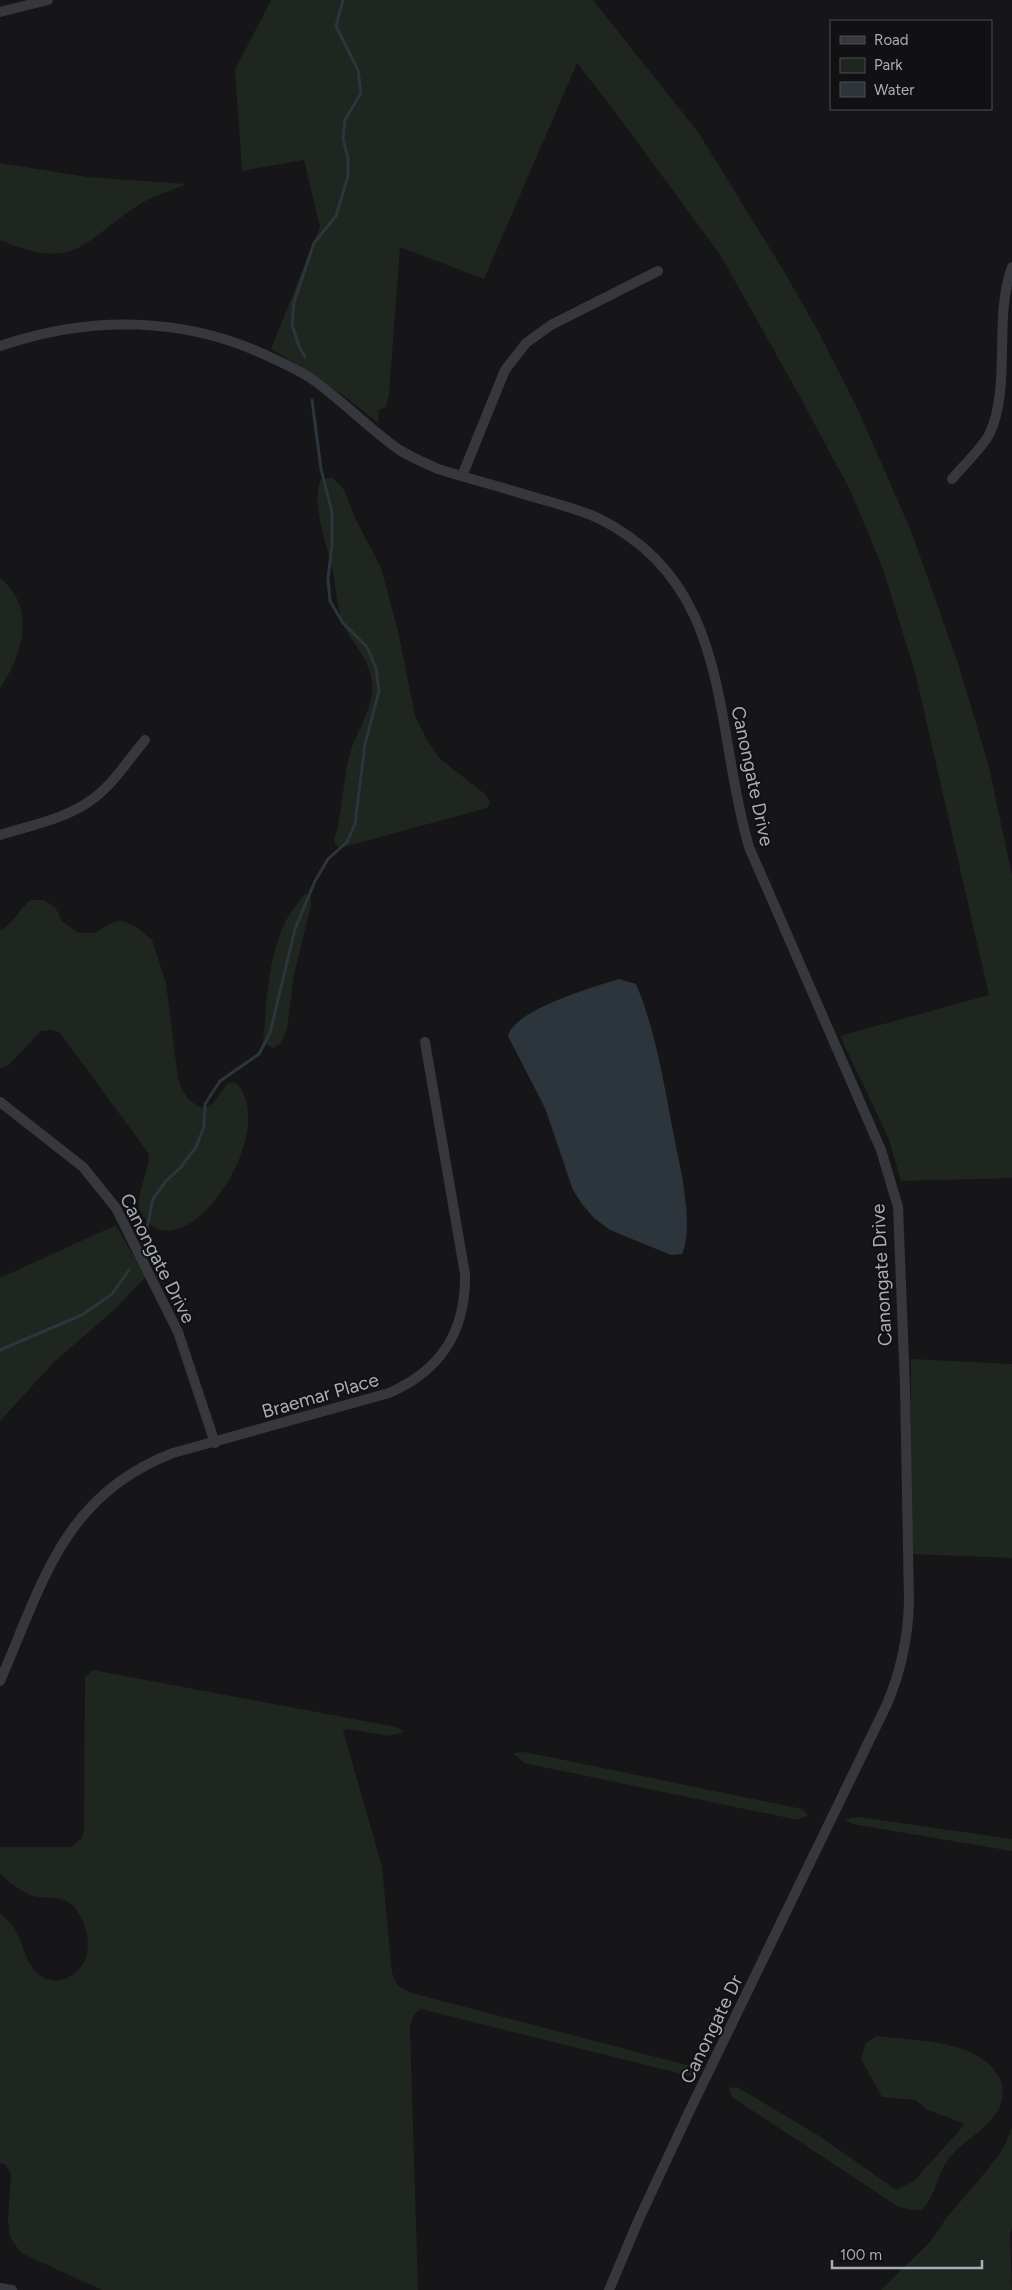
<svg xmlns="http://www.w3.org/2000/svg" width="1012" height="2290" font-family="Figtree,sans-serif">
  <rect width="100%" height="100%" fill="#161618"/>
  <path fill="#1e261f" d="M271,0H593L698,132L779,263L818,331L859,412L911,531L959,666L989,767L1012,875V1178L901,1181L888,1137L840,1036L989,995L915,672L883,569L851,492L799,395L721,256L613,109L577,63L484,279L400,247L389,395L386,407L379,410L378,423C344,394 309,371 271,349L320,227L304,160L242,171L235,70Z
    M0,163L87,177L186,184C173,190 159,194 147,200C84,236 82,275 0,240Z
    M333,478L344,490L355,518L381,568L398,631L415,716L426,738L439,758L486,795L490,803L487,808L340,848L335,844L334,840C344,811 342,775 352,747C360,727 374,704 372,682C369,657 350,642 342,621C337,605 336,589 333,572C328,547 310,503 321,479Z
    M0,578C37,608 23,654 0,688Z
    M305,894L311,897V905L294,975L287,1029L280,1044L274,1048L263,1043C268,991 267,934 305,894Z
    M30,900H44L55,907L62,921L78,933H96L107,925L120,920L135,926L152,940L166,983L178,1079C183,1094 189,1103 203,1108L213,1103L227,1084L235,1082C282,1127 192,1265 149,1223C145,1219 139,1212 139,1207C137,1193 149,1171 149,1154L60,1033L51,1030L41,1031L9,1065L0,1068V930C13,924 19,910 30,900Z
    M116,1225L146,1277L112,1312L55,1361L0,1421V1278Z
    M911,1359L1012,1364V1558L911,1554Z
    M93,1670L396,1727L405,1732L389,1736L348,1729L343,1731L382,1866L392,1973L398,1986L412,1993L690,2066L694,2077L421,2009L414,2014L410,2027L418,2290H102L21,2253L10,2237L8,2221L11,2175L6,2165L0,2163V1913C5,1918 12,1924 15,1930C24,1945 26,1966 41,1976C49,1981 58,1982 67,1978C95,1965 92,1929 74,1907C63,1893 42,1901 28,1894C18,1889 8,1881 0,1874V1847H71L81,1839L84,1831L85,1677Z
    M525,1752L802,1809L808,1815L798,1820L524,1763L513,1753Z
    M859,1817L1012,1839V1851L852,1824L844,1819Z
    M876,2036C915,2041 981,2039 1000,2079C1005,2090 1002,2106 995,2115C983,2132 963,2141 950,2157C936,2174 937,2195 922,2210H911L897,2206L732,2097L729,2088L737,2087L821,2137L896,2190L914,2181L965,2124L928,2110L915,2100L882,2097L861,2059L866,2043Z
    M1012,2128V2228L1010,2235L1012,2290H881L931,2241L947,2217L980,2179L1003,2149Z"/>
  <path fill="#2c353c" d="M619,979L636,984C655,1028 664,1084 673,1131C679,1163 695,1224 682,1254L671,1255L610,1230L594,1218L582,1204L573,1190L545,1108L508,1036C515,1009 594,987 619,979Z"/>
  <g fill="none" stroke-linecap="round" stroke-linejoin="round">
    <path stroke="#2c353c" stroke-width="3" d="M305,357L299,346L292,325L294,302L314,243L336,216L348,176V158L343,139L345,120L361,93L358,70L336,26L343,0
      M147,1228L153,1199L166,1181L181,1167L196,1147L204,1127L205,1104L220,1081L259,1054L270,1033L295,929L315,881L328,859L347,842L355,824L365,744L379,691L376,668L367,647L343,623L330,601L328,579L332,545V512L321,469L312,400
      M0,1350L82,1315L112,1294L129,1270"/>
    <path stroke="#37383d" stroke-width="10" d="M0,12L48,0
      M0,346C90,315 186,316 272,358C285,364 298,370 309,377C341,399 367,427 398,449C410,457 425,463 438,469C471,479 504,488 537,498C557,504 578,509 598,518C733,584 713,724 749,847L881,1150L898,1207L905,1387L909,1602C908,1638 901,1671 887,1704L689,2112L639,2219L609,2290
      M462,476L505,370L526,343L551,325L658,271
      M952,479C964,465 980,450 989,435C1012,387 993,318 1012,267
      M0,835C31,825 67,819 94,798C114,783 129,759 145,740
      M0,1102L83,1167L116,1208L178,1332L215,1443
      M0,1681C43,1583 63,1495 173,1453L389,1393C442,1370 466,1331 465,1274L425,1042
      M0,2288L12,2290"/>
  </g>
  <g text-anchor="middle" stroke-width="4" stroke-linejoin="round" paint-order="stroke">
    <g font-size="19" fill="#a8adb8" stroke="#111113">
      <text transform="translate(753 776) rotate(78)" y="7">Canongate Drive</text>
      <text transform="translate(158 1258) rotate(63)" y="7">Canongate Drive</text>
      <text transform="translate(881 1275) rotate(-93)" y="7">Canongate Drive</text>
      <text transform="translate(320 1395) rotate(-16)" y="7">Braemar Place</text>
      <text transform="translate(711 2029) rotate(-64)" y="7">Canongate Dr</text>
    </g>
  </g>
  <rect x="830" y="20" width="162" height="90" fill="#111113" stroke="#4d4f55"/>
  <rect x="840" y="36" width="25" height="8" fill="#37383d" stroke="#4d4f55"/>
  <text x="874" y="45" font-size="15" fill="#a8adb8">Road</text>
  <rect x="840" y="58" width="25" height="15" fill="#1e261f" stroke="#4d4f55"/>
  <text x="874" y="70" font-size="15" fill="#a8adb8">Park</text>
  <rect x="840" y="82" width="25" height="15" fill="#2c353c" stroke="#4d4f55"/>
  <text x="874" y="95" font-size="15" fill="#a8adb8">Water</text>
  <path d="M832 2260v8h150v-8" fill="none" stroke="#a8adb8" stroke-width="2.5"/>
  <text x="840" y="2260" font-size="15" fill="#a8adb8" stroke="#111113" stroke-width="4" paint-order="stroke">100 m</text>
</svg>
